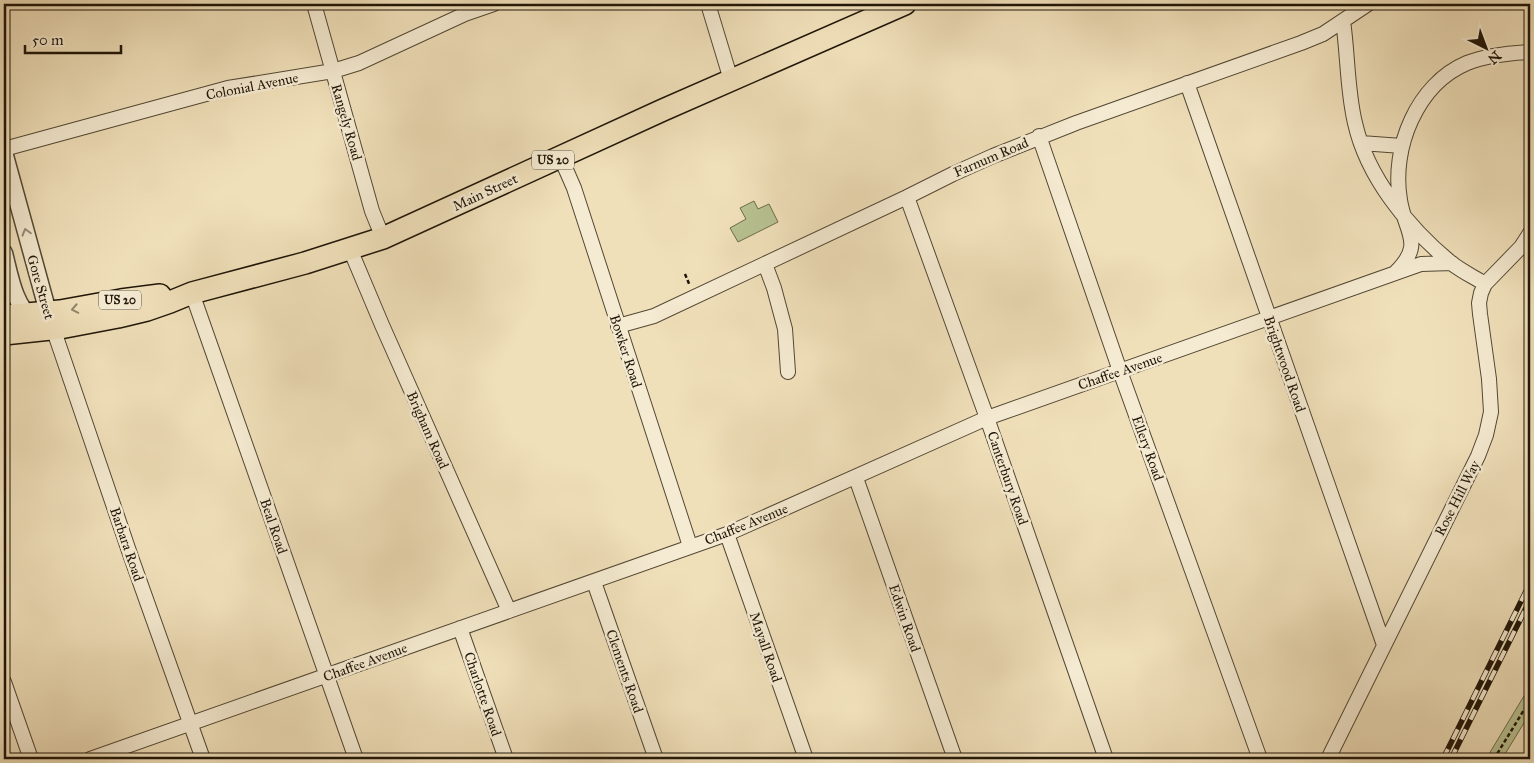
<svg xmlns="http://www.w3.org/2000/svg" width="1534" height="763" font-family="'IM FELL Great Primer',serif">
  <rect width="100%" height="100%" fill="#f0e0ba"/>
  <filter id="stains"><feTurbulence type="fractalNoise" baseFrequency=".004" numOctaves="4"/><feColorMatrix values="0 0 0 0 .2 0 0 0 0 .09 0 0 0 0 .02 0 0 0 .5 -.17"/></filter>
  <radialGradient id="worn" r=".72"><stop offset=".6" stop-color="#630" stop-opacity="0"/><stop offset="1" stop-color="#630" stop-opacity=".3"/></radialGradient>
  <path fill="#b8c291" stroke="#6c6c4c" d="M754,201L758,209L769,204L778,222L738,242L730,228L746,219L740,208Z
    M1530,686V713L1502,759H1486Z"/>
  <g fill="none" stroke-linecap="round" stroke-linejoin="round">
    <path stroke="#6b7972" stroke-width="4" d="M1527,759L1530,754"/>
    <g stroke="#534834" stroke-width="16">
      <path id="minor" d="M314,4L372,211L383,238
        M708,4L731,80
        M1343,21C1348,55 1347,90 1355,123C1367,177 1408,227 1450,262C1461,271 1474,277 1485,284
        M1187,83L1384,645
        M1039,136L1120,371L1260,759
        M1361,143L1402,146
        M4,149L228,88L333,71L359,63L465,14L494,4
        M560,156L574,188L690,546
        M907,197L987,418L1106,759
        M350,249L382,325L509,611
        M765,264L774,288L785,329L788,372
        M1396,272C1425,243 1405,233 1400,200C1391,148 1417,84 1467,63C1487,55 1509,53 1530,52
        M192,293L356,759
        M618,326L654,316L907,197L953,174L993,156L1076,123L1301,43L1323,34L1368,4
        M53,328L131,557L203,759
        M856,478L955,759
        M727,534L806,759
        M594,582L656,759
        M460,628L506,759
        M4,682L31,759
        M90,759L727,534L987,418L1421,264L1452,263
        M1328,759L1478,456L1486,435L1491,412L1489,379L1480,314L1479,303L1481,293L1485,284L1521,247L1530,233"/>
    </g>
    <g stroke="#534834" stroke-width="19">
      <path id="tertiary" d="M4,152L51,323
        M4,253C10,276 14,305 33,320"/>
    </g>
    <g stroke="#1f1508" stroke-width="24">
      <path id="primary" d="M4,316L60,311L121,300L160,295
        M4,334L60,328L118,317L147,310L170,302L192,293L305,263L383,238L663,110L905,4"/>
    </g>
    <path stroke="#1f1508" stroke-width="2.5" stroke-dasharray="4 2.5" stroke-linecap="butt" d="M685,274L690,286
      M1494,759L1530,700"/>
    <use href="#minor" stroke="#f5ebd2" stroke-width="14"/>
    <use href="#tertiary" stroke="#f5ebd2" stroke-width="16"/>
    <use href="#primary" stroke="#f0e0ba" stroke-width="21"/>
    <g stroke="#1f1508" stroke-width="5.5">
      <path id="rail" d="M1443,759L1530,583
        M1451,759L1530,600"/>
    </g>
    <use href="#rail" stroke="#f5ebd2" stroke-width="4" stroke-dasharray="11" stroke-linecap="butt"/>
  </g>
  <defs><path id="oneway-chevron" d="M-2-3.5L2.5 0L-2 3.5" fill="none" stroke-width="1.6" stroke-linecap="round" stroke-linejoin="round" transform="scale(1.25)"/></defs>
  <use stroke="#958b77" href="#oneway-chevron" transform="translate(26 232) rotate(-106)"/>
  <use stroke="#92856a" href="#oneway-chevron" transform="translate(75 309) rotate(169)"/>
  <g text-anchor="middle" stroke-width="5" stroke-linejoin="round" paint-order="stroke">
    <g fill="#f5ebd2" stroke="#5f5545" stroke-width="1">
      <rect x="532" y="150.5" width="42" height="19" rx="4"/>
      <rect x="99" y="290.5" width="42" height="19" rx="4"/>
    </g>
    <g font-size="12" font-weight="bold" fill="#1f1508">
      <text x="553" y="164">US 20</text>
      <text x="120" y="304">US 20</text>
    </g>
    <g font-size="14" fill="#1f1508" stroke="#f5ebd2">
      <text transform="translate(252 86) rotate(-11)" y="5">Colonial Avenue</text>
      <text transform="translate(347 122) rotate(74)" y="5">Rangely Road</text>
      <text transform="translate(991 157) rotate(-23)" y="5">Farnum Road</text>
      <text transform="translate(485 192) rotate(-25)" y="5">Main Street</text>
      <text transform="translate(41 287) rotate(74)" y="5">Gore Street</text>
      <text transform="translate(626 351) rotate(72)" y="5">Bowker Road</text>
      <text transform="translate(1285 364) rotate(71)" y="5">Brightwood Road</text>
      <text transform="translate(1120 371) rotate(-19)" y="5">Chaffee Avenue</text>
      <text transform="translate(428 430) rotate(66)" y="5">Brigham Road</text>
      <text transform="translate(1148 448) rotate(70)" y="5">Ellery Road</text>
      <text transform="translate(1008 478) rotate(71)" y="5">Canterbury Road</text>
      <text transform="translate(1457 498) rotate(-63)" y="5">Rose Hill Way</text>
      <text transform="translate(746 524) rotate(-22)" y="5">Chaffee Avenue</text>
      <text transform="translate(274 526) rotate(71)" y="5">Beal Road</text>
      <text transform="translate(127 544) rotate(71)" y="5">Barbara Road</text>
      <text transform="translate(905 618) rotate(71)" y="5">Edwin Road</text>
      <text transform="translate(766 647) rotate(71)" y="5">Mayall Road</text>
      <text transform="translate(365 662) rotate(-20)" y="5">Chaffee Avenue</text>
      <text transform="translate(625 671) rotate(71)" y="5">Clements Road</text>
      <text transform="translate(483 694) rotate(71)" y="5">Charlotte Road</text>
    </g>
  </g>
  <rect width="1534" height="763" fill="none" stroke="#f0e0ba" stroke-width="20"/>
  <rect x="5" y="5" width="1524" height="753" fill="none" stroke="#1f1508" stroke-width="2.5"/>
  <rect x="10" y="10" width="1514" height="743" fill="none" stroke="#1f1508"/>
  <g transform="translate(1486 48) rotate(138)" stroke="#f5ebd2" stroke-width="4" paint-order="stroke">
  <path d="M0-4L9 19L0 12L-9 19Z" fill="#1f1508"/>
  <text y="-8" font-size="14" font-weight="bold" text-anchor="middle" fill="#1f1508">N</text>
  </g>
  <path d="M25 45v8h96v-8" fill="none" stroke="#1f1508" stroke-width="2.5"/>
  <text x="32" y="45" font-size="15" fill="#1f1508" stroke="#f5ebd2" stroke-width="4" paint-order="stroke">50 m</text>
  <rect width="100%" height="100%" filter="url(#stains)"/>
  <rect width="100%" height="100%" fill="url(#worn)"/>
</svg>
